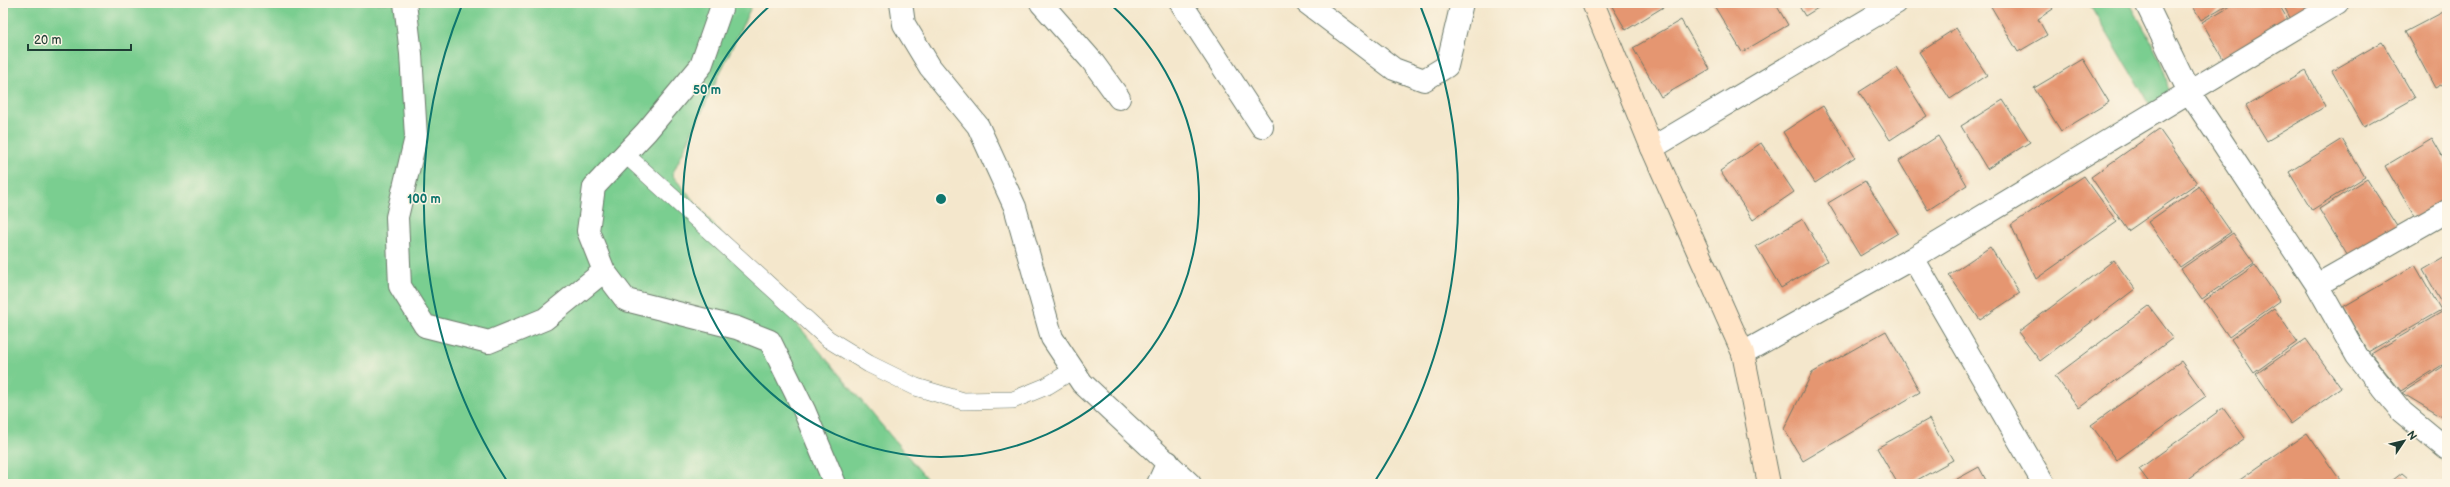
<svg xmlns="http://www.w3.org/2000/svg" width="2450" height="487" font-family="'Balsamiq Sans',sans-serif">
  <rect width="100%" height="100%" fill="#fcf5e5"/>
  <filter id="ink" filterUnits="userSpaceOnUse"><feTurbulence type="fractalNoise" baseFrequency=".025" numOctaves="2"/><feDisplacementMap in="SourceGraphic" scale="8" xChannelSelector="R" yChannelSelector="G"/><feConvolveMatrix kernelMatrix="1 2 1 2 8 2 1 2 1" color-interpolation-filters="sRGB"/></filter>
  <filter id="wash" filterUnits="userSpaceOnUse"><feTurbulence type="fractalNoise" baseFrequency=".012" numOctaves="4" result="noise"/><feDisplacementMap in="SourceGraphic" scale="16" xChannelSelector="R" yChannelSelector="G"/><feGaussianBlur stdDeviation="0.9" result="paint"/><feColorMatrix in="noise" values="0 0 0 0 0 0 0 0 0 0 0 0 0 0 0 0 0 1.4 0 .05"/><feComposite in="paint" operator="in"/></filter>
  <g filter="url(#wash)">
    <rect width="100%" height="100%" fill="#f4e7cc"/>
    <path fill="#7ace90" stroke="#4c8662" d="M3,3H753L672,175L931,484H3Z
      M2089,3H2130C2142,27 2168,65 2168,93L2150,105Z"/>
    <g id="blocks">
      <path fill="#e59671" d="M1610,3H1670L1626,30Z
        M1715,3H1775L1788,25L1742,52L1713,4Z
        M1797,3H1826L1805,16Z
        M1989,3H2049L2053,9L2038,19L2047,35L2018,52Z
        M2191,3H2230L2201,20Z
        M2235,3H2278L2291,25L2225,62L2202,22Z
        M2282,3H2329L2293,23Z
        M2447,10V82L2435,88L2405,32Z
        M1681,20L1710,69L1661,97L1633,48Z
        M1956,28L1987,75L1950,99L1919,52Z
        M2382,42L2415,98L2364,127L2332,71Z
        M2083,59L2109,102L2061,131L2034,88Z
        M1897,68L1927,116L1890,140L1859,92Z
        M2306,71L2326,106L2267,141L2246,106Z
        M2003,100L2030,142L1987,169L1961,126Z
        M1823,106L1855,157L1815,183L1783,132Z
        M2159,129L2197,183L2128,231L2091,177Z
        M1938,136L1967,185L1928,210L1899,161Z
        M2432,138L2447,164V204L2417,221L2385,166Z
        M2342,139L2365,177L2312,210L2289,172Z
        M1761,143L1794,192L1753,220L1720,171Z
        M2084,176L2117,222L2036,279L2011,225Z
        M2367,179L2398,228L2349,258L2319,209Z
        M1865,181L1898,233L1860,256L1828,203Z
        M2199,186L2231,232L2180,267L2148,222Z
        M1803,219L1827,261L1781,288L1756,246Z
        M2233,233L2254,263L2202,299L2181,269Z
        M1990,247L2020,293L1980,320L1949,275Z
        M2447,256V307L2445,308L2423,270Z
        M2114,260L2135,289L2040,361L2018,332Z
        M2255,265L2280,301L2229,337L2204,301Z
        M2415,265L2441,310L2368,352L2343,307Z
        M2149,306L2173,338L2079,408L2055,376Z
        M2274,308L2297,342L2254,373L2231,339Z
        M2447,309V362L2401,391L2371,354Z
        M1886,331L1920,392L1803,461L1784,429L1812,373Z
        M2306,339L2341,388L2291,424L2256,374Z
        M2181,361L2206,396L2117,460L2091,425Z
        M2447,364V420L2402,393Z
        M2223,408L2245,438L2182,484H2150L2139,469Z
        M1929,419L1953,460L1910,484H1898L1877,448Z
        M2307,433L2340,480L2335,484H2234Z
        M1979,467L1988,484H1948Z
        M2402,473L2415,484H2388Z"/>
    </g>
  </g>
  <g filter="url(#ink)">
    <use href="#blocks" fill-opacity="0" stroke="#6a7869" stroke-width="1"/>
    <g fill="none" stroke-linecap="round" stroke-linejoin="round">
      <g stroke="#6a7869" stroke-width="18">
        <path id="lane" d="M625,154L828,339L869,364L916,387L963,401L1013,400L1047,386L1073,370"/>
      </g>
      <g stroke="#6a7869" stroke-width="24">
        <path id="street" d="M405,3L411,54L416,137L397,217L400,286L425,326L489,342L545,319L604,271
          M723,3L701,66L646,132L594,187L588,231L604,271L626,300L737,328L770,341L804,410L835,484
          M901,3L904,24L930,67L978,126L1015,207L1052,338L1082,383L1190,484
          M1041,3L1092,61L1119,98
          M1181,3L1262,127
          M1307,3L1394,69L1424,80L1447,66L1462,3
          M2146,3L2189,92L2317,285L2357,356L2402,412L2447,449
          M1652,148L1896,3
          M1913,258L2044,484
          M2317,285L2447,211
          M1743,353L1913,258L2337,3
          M1158,484L1168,462"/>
      </g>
      <g stroke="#6a7869" stroke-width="24">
        <path id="secondary" d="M1593,3L1652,148L1743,353L1769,484"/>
      </g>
      <use href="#lane" stroke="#fff" stroke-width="17"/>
      <use href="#street" stroke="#fff" stroke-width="22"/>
      <use href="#secondary" stroke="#ffe4c6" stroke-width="22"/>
    </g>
  </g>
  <g fill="none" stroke="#0f766e" stroke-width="2">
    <path d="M1110 4A258 258 0 1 1 772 4"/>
    <path d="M507 481A517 517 0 0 1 462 5M1420 5A517 517 0 0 1 1375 481"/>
  </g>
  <circle cx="941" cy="199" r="6" fill="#0f766e" stroke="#fcf5e5" stroke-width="2"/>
  <g font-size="12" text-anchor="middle" font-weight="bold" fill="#0f766e" stroke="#fcf5e5" stroke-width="3" stroke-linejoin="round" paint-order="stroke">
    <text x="707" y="94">50 m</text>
    <text x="424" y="203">100 m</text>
  </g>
  <rect width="2450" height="487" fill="none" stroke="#fcf5e5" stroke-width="16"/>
  <g transform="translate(2404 441) rotate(55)" stroke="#fcf5e5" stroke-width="3" paint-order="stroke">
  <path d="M0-3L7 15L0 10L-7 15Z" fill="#1f3d34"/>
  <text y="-6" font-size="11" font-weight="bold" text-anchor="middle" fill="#1f3d34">N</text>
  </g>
  <path d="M28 44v6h103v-6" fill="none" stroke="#1f3d34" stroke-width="2"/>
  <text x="34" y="44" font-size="12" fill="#1f3d34" stroke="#fcf5e5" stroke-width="3" paint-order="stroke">20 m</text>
</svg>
